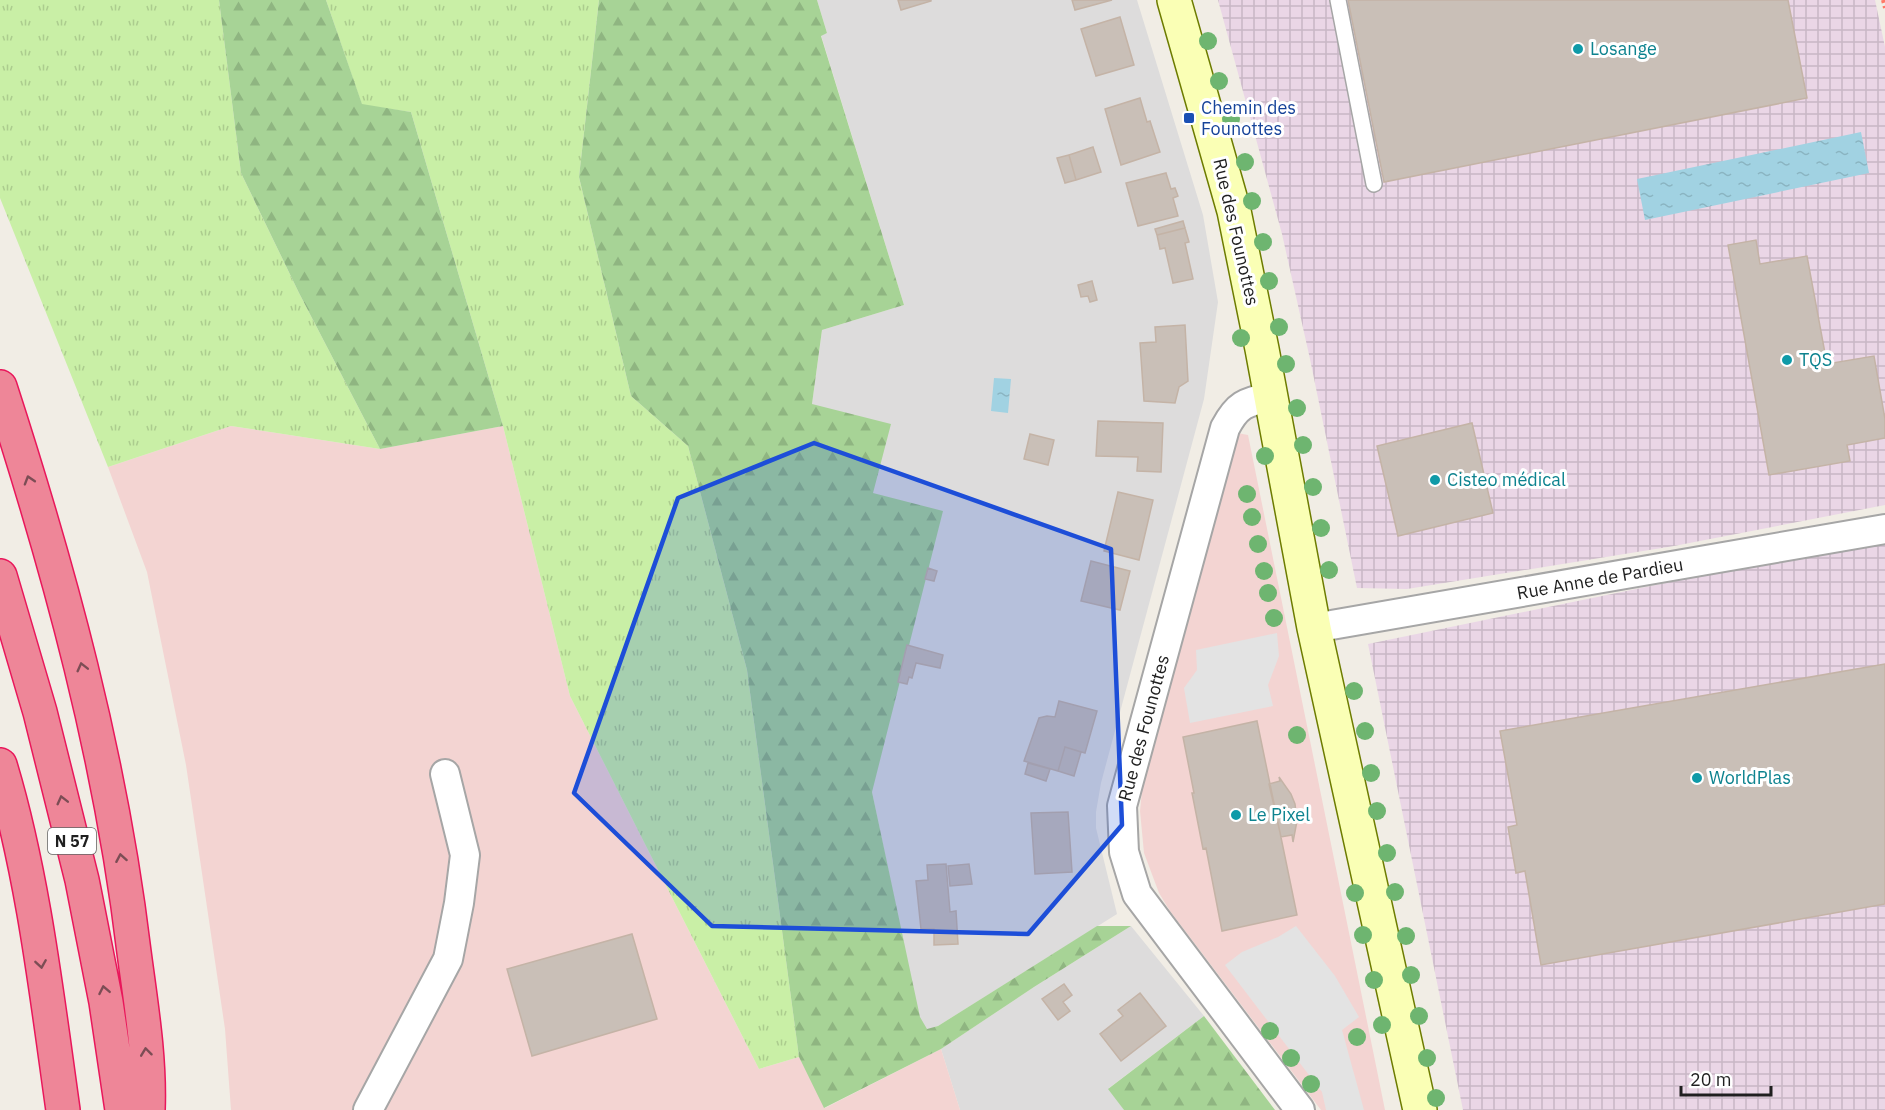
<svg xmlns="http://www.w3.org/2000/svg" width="1885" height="1110" font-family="'IBM Plex Sans',sans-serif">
  <defs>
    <pattern id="industrial-grid" width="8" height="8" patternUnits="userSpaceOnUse" patternTransform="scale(1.5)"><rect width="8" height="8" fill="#ead6e6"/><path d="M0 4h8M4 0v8" fill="none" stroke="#c8b7c5"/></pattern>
    <pattern id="grass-tufts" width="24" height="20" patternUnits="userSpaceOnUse" patternTransform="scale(1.5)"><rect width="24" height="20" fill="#c9efa6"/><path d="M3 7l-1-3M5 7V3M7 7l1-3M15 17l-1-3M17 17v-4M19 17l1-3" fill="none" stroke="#accc8e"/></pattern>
    <pattern id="forest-firs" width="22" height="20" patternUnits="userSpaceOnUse" patternTransform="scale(1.5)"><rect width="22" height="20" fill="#a7d396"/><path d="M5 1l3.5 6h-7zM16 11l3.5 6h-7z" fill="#8fb581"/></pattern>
    <pattern id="water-ripples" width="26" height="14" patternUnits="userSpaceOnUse" patternTransform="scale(1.5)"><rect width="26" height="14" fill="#a1d2e2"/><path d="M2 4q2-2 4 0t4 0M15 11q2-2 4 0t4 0" fill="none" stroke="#8ab4c1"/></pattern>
  </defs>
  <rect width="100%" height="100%" fill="#f1ede5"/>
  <path fill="#dddcdc" d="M817,0H1137L1203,215L1218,302L1204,399L1101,783L1096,812V828L1117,914L938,1026L927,1030L919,1017L872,792L873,493L812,404L822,330L904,305L821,35L827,33Z
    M1131,926L1204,1016L1109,1088L1124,1110H960L941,1049L1034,987Z"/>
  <path fill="#f3d4d2" d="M231,426L380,449L503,426L570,696L759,1069L799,1057L825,1108L941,1049L960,1110H231L225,1029L186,765L147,572L108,467Z
    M1237,433L1248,435L1385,1110H1321L1170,911L1159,893L1144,853L1140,811L1142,790Z"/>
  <path fill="url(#industrial-grid)" d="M1218,0H1875L1885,47V505L1674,546L1407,589L1357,588L1310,359L1282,234Z
    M1885,538V1110H1463L1368,644Z"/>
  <path fill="url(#grass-tufts)" d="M0,0H219L241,173L299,293L380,449L231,426L108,467L0,198Z
    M326,0H599L579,177L631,396L688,446L747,670L799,1057L759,1069L570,696L503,426L411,112L362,105Z"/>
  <path fill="url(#forest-firs)" d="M219,0H326L362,104L411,112L503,426L380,449L299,293L241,173Z
    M599,0H817L827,33L821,36L904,305L822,330L812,404L891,424L873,493L943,511L872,792L920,1017L927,1029L938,1026L1097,926H1131L1034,987L941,1049L824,1108L799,1057L747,670L688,446L631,396L579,177Z
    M1204,1016L1275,1110H1124L1108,1089Z"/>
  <path fill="#e3e3e3" d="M1277,633L1279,656L1268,685L1273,706L1190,723L1184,688L1197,670L1196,650Z
    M1296,926L1335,976L1359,1017L1342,1030L1364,1110H1326L1322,1092L1225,965L1242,952L1278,937Z"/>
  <path fill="url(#water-ripples)" d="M1861,132L1869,173L1645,220L1637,179Z
    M994,378L1011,379L1008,413L991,411Z"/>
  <path fill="#c9bfb7" stroke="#c4b3a6" stroke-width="1.5" d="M898,0H931V1L901,10Z
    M1072,0H1112L1075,10Z
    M1348,0H1788L1807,98L1384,182Z
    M1120,17L1134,65L1096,76L1081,29Z
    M1140,98L1147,122L1150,121L1160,152L1121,165L1105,109Z
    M1093,147L1101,172L1076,180L1069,155Z
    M1069,155L1076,180L1065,183L1057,158Z
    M1166,173L1171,189L1175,188L1178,196L1173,198L1178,216L1138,226L1126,183Z
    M1183,221L1185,228L1157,235L1155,229Z
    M1185,228L1189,242L1185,243L1193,279L1173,283L1165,248L1160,249L1157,235Z
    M1756,240L1760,264L1807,256L1827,364L1874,356L1885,419V438L1847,445L1850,461L1769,475L1728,245Z
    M1092,281L1097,300L1090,302L1088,296L1081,297L1078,285Z
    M1185,325L1188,381L1179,387L1175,403L1144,401L1140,343L1156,342L1155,327Z
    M1098,421L1163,423L1161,472L1137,471L1138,457L1096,456Z
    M1472,423L1493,513L1398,536L1377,446Z
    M1030,434L1054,440L1048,465L1024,459Z
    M1118,492L1153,500L1139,560L1104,551Z
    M1091,561L1130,571L1120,610L1081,601Z
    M928,568L937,571L934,581L925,579Z
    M907,645L943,655L940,668L916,663L912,678L909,677L907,684L898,682Z
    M1885,664V904L1541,965L1525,871L1516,873L1508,827L1517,825L1500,731Z
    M1059,701L1097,711L1085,753L1065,747L1058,771L1024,761L1039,718L1047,716L1055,717Z
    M1257,721L1297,915L1222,931L1206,848L1203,849L1192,793H1194L1183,737Z
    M1065,747L1081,752L1074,776L1058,771Z
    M1028,763L1050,769L1046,781L1025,774Z
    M1279,777L1291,794L1295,804L1297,821L1293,842L1292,835L1281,837L1269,784L1280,781Z
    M1068,812L1072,872L1035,874L1031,813Z
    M946,864L950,912L956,911L958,944L934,945V929H921L916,881L928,880L927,865Z
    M969,864L972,884L950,886L948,866Z
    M632,934L657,1019L532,1056L507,969Z
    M1064,984L1072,995L1063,1002L1070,1011L1058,1020L1042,999Z
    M1140,993L1166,1026L1121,1061L1100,1034L1123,1016L1118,1010Z"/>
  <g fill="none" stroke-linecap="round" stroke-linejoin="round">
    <g stroke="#a6a6a6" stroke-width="18">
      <path id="lane" d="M1338,0L1374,184"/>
    </g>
    <g stroke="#a6a6a6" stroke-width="32">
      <path id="street" d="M1270,397C1245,402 1237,405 1225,428L1122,806L1124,852L1137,894L1300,1110
        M1314,628L1885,529
        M368,1110L448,959L459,903L465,855L445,774"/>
    </g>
    <g stroke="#6d7c00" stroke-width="36">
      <path id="secondary" d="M1174,0L1234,211L1262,349L1314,628L1420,1110"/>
    </g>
    <g stroke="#e9175b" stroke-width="36">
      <path id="highway" d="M0,387C60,572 111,759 134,952C141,1005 150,1057 148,1110
        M0,576L40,712L82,880L106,1002L122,1110
        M0,765C33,874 47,997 63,1110"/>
    </g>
    <path stroke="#ff7967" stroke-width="4" stroke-dasharray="3 3" stroke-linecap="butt" d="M1883,0L1885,8"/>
    <use href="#lane" stroke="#fff" stroke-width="15"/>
    <use href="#street" stroke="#fff" stroke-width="28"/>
    <use href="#secondary" stroke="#faffb5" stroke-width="33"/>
    <use href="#highway" stroke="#ee8698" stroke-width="33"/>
  </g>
  <g fill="#6eb570">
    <circle cx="1208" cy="41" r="9"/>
    <circle cx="1219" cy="81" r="9"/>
    <circle cx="1231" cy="119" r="9"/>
    <circle cx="1245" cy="162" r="9"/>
    <circle cx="1252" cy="201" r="9"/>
    <circle cx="1263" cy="242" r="9"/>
    <circle cx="1269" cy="281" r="9"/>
    <circle cx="1279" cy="327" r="9"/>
    <circle cx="1241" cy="338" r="9"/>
    <circle cx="1286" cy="364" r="9"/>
    <circle cx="1297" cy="408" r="9"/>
    <circle cx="1303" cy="445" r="9"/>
    <circle cx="1265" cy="456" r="9"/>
    <circle cx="1313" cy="487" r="9"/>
    <circle cx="1247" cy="494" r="9"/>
    <circle cx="1252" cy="517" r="9"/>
    <circle cx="1321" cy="528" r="9"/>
    <circle cx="1258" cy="544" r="9"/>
    <circle cx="1329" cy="570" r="9"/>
    <circle cx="1264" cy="571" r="9"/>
    <circle cx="1268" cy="593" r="9"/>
    <circle cx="1274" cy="618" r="9"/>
    <circle cx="1354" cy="691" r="9"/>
    <circle cx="1365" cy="731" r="9"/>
    <circle cx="1297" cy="735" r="9"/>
    <circle cx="1371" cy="773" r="9"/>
    <circle cx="1377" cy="811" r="9"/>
    <circle cx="1387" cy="853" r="9"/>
    <circle cx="1395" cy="892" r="9"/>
    <circle cx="1355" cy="893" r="9"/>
    <circle cx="1363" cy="935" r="9"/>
    <circle cx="1406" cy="936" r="9"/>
    <circle cx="1411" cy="975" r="9"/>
    <circle cx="1374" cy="980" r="9"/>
    <circle cx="1419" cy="1016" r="9"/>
    <circle cx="1382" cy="1025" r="9"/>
    <circle cx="1270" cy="1031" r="9"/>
    <circle cx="1357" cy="1037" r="9"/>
    <circle cx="1291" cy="1058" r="9"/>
    <circle cx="1427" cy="1058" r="9"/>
    <circle cx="1311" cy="1084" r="9"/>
    <circle cx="1436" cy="1098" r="9"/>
  </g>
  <defs><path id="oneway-chevron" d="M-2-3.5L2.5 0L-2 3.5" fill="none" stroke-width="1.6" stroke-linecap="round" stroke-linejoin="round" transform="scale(1.5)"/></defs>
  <g stroke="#7c4d55">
    <use href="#oneway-chevron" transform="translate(29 480) rotate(-107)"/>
    <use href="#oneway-chevron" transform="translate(82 667) rotate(-104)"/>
    <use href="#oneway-chevron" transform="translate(62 800) rotate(-104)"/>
    <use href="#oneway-chevron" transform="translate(121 858) rotate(-100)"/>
    <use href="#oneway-chevron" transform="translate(41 964) rotate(81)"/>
    <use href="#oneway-chevron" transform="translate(104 990) rotate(-101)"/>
    <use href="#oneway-chevron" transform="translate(146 1052) rotate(-97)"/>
  </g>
  <path fill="#1d4ed8" fill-opacity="0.2" stroke="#1d4ed8" stroke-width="4.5" stroke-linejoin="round" d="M814,443L1111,549L1122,825L1028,934L712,926L574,793L678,498Z"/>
  <g fill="#0f9aa8" stroke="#fff" stroke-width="2">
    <circle cx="1578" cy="49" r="6"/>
    <circle cx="1787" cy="360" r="6"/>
    <circle cx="1435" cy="480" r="6"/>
    <circle cx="1697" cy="778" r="6"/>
    <circle cx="1236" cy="815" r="6"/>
  </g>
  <rect fill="#1a4fb4" stroke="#fff" stroke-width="2" x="1183" y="112" width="12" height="12" rx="3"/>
  <g text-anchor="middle" stroke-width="6" stroke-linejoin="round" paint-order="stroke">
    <rect fill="#fff" stroke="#626262" stroke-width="1.5" x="48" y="828" width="48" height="26" rx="4.5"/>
    <g font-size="16" font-weight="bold" fill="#1f1f1f">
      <text x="72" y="847">N 57</text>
    </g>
    <g font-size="18" fill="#0d838f" stroke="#fff" text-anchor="start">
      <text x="1590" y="55">Losange</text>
      <text x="1799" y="366">TQS</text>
      <text x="1447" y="486">Cisteo médical</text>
      <text x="1709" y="784">WorldPlas</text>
      <text x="1248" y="821">Le Pixel</text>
    </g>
    <g font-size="18" fill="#164399" stroke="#fff" text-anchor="start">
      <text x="1201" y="114">Chemin des<tspan x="1201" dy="21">Founottes</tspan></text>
    </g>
    <g font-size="18" fill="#1f1f1f" stroke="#fff">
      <text transform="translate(1236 232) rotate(77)" y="6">Rue des Founottes</text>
      <text transform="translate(1600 579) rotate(-10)" y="6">Rue Anne de Pardieu</text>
      <text transform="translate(1144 728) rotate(-75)" y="6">Rue des Founottes</text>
    </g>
  </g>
  <path d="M1681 1086v9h90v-9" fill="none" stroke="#1f1f1f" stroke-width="3"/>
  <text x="1690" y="1086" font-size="18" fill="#1f1f1f" stroke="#ffffff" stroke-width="4.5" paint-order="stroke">20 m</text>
</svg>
